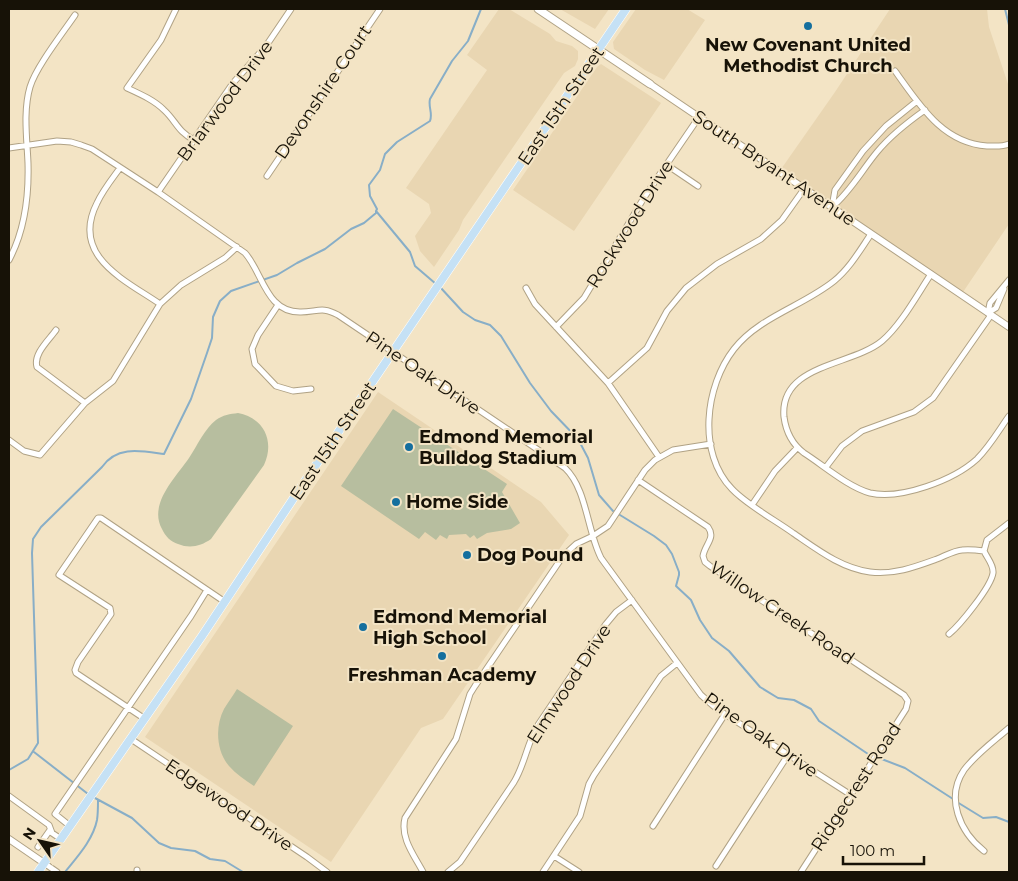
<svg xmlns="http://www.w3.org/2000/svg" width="1018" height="881" font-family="Montserrat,sans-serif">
  <rect width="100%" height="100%" fill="#f3e4c5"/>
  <path fill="#e9d6b2" d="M499,9H509L550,34L556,41L572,46L578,51V59L575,66L564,73L463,220L459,230L434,267L420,251L415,236L431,213L429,204L406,188L487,70L467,55Z
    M560,9H609L595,29Z
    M636,9H687L705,20L664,80L645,70L614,49L613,42Z
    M890,9H987L989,27L1009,87V224L961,295L779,172L835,92Z
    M601,64L661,103L574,231L513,190L597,67Z
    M378,392L541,502L569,535L443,719L421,728L331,862L145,737Z"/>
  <path fill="#b7be9f" d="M393,409L507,484L502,492L520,523L511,529L487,533L477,539L474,535L470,538L466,534L449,535L447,539L440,535L436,540L425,532L419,539L341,486Z
    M238,413C264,418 275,441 264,465L211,539C201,546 190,549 178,544C171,542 165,536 162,529C148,504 176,477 189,458C197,446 205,428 216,420C223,415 230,414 238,413Z
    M237,689L293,726L254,786C245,780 236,774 229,766C216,751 215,726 224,709C228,702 233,696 237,689Z"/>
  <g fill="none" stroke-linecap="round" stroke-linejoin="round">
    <path stroke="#88aec7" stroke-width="2" d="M1005,9L1009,25
      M436,284L415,266L410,252L376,211L377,209L370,196L369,185L380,170L385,154L397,142L430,121C433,113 428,107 430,99L452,61L468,41L481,9
      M440,287L463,312L475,320L490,325L501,336L530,383L551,411L578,439L588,458L599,495L613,511
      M620,515L654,536L666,545L672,554L679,572V575L676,586L691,600L700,620L712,638L729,651L760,687L778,698L794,700L811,709L819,721L871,756
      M34,752L88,794
      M879,758L905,768L953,799
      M9,770L28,759L38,743L32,553L33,539L41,527L102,467C117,445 142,451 164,454L191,399L207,353L212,338L213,317L220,301L231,291L277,275L297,263L325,249L351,229L364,223L376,213V211
      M95,798L132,818L159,843L171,848L195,851L210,859L225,861L243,872
      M957,802L983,818L996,817L1009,822
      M65,872C77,857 93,840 97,820C98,814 98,807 98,800"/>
    <g stroke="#b0a285" stroke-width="7">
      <path id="minor" d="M176,9L161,40L127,88C140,94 154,100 164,110C176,121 178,132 194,140
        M895,71C919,104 942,143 987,146C995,146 1002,147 1009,144
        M9,148L57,141L71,142L81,145L92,149L158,192L245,253C263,273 266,313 301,312C317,312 322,306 338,315L565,468C587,489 587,531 601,558L701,695L717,709L851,795
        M667,165L698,186
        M120,168C112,179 103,190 97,203C70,256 125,280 160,304
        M267,176L380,9
        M158,192L233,83L266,46L291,9
        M832,207L835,190L863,151L886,126L917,101
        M832,207C851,191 862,170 877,152C891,135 908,122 925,110
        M871,234C860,250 850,268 834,281C803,306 759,317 734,349C705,386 697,453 732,489C747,505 775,520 793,533C818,550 841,568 870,572C894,575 915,567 937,559C945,556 953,551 962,550C969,549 977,550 984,551
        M9,260C25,230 29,197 28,163C27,139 23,111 30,87C36,67 62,34 75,15
        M931,274C917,295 901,325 882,341C852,366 779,364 784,417C786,432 792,444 804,453C823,465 848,487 870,493C901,500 954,480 977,459C990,446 999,430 1009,416
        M526,288L535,304L608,383L659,457
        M278,305L258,335L252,349L255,364L276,386L293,391L311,389
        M988,313L990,303L1009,280
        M988,313L996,308L1004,289
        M556,327L584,298L645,196L699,117
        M56,330C49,340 33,354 37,367L85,403
        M608,383L647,348L667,311L686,288L717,264L761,239L782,220L804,189
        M9,440L24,451L40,455L85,403L113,381L160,304L181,285L225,258L237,247
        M826,467L842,446L862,431L914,412L933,398L991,315
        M638,480L708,527C716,538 705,544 703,556L705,562L710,566L904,695L908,701L906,709L801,872
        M752,505L775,471L797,448
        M949,634C960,625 991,587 993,573C994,565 987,558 984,551L987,540L1009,523
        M145,719L76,673L75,670L78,662L111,614L110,608L59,575L98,518H101L225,602
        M131,739L307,857L327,872
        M9,796L49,825L52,833L61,839
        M70,826L55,814L191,616L207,590
        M653,826L725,714
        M38,847L50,830
        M984,851C960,832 945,798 964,770C976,754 994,741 1009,728
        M554,856L579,872
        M44,863L57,872
        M716,866L788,755
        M137,872V870
        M423,872C414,855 400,838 405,818L456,739L470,694L475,686L563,556L576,544L593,536L608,526L645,470L655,460L673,450L711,444
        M448,872L460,862L514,782C525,764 527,743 538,725L606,624L616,612L632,600
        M543,872L580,816L589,784L594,775L661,676L677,663"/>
    </g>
    <g stroke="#b0a285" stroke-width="8">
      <path id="tertiary" d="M650,84L1009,327
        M9,839L44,863"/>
    </g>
    <g stroke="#b0a285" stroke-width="9">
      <path id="secondary" d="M538,9L650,84"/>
    </g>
    <g stroke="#fff" stroke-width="9">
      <path id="primary" d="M38,872L202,636L305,481L626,9"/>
    </g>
    <use href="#minor" stroke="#fff" stroke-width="5"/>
    <use href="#tertiary" stroke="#fff" stroke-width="6"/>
    <use href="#secondary" stroke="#fff" stroke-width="7"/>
    <use href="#primary" stroke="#c5e1f5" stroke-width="8"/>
  </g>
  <g fill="#156f9e" stroke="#f3e4c5" stroke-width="2">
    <circle cx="808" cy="26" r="5"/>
    <circle cx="409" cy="447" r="5"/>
    <circle cx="396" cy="502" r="5"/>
    <circle cx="467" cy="555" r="5"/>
    <circle cx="363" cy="627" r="5"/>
    <circle cx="442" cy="656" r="5"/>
  </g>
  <g text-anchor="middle" stroke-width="4" stroke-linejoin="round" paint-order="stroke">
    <g font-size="18" font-weight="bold" fill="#171207" stroke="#f3e4c5" text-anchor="start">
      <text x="808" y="51" text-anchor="middle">New Covenant United<tspan x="808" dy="21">Methodist Church</tspan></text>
      <text x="419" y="443">Edmond Memorial<tspan x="419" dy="21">Bulldog Stadium</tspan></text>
      <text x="406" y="508">Home Side</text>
      <text x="477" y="561">Dog Pound</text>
      <text x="373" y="623">Edmond Memorial<tspan x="373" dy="21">High School</tspan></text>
      <text x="442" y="681" text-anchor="middle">Freshman Academy</text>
    </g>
    <g font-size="18" fill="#171207" stroke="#f3e4c5">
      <text transform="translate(323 92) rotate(-56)" y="6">Devonshire Court</text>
      <text transform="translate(225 101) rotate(-53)" y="6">Briarwood Drive</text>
      <text transform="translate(561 106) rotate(-56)" y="6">East 15th Street</text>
      <text transform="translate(774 168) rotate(34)" y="6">South Bryant Avenue</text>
      <text transform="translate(630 224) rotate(-58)" y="6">Rockwood Drive</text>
      <text transform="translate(423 373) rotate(34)" y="6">Pine Oak Drive</text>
      <text transform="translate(333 441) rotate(-56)" y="6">East 15th Street</text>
      <text transform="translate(782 613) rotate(34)" y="6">Willow Creek Road</text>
      <text transform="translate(569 684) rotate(-57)" y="6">Elmwood Drive</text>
      <text transform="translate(761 735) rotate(35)" y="6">Pine Oak Drive</text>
      <text transform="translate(856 787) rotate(-57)" y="6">Ridgecrest Road</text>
      <text transform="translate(229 805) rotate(34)" y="6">Edgewood Drive</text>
    </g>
  </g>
  <rect width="1018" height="881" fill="none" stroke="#171207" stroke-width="20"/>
  <g transform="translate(40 841) rotate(304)" stroke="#f3e4c5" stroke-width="4" paint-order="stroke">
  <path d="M0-4L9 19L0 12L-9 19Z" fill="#171207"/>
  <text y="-8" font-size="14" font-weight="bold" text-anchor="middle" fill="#171207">N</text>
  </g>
  <path d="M843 856v8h81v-8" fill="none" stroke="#171207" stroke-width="2.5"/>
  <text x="850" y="856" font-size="15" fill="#171207" stroke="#f3e4c5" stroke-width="4" paint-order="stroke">100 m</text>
</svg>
